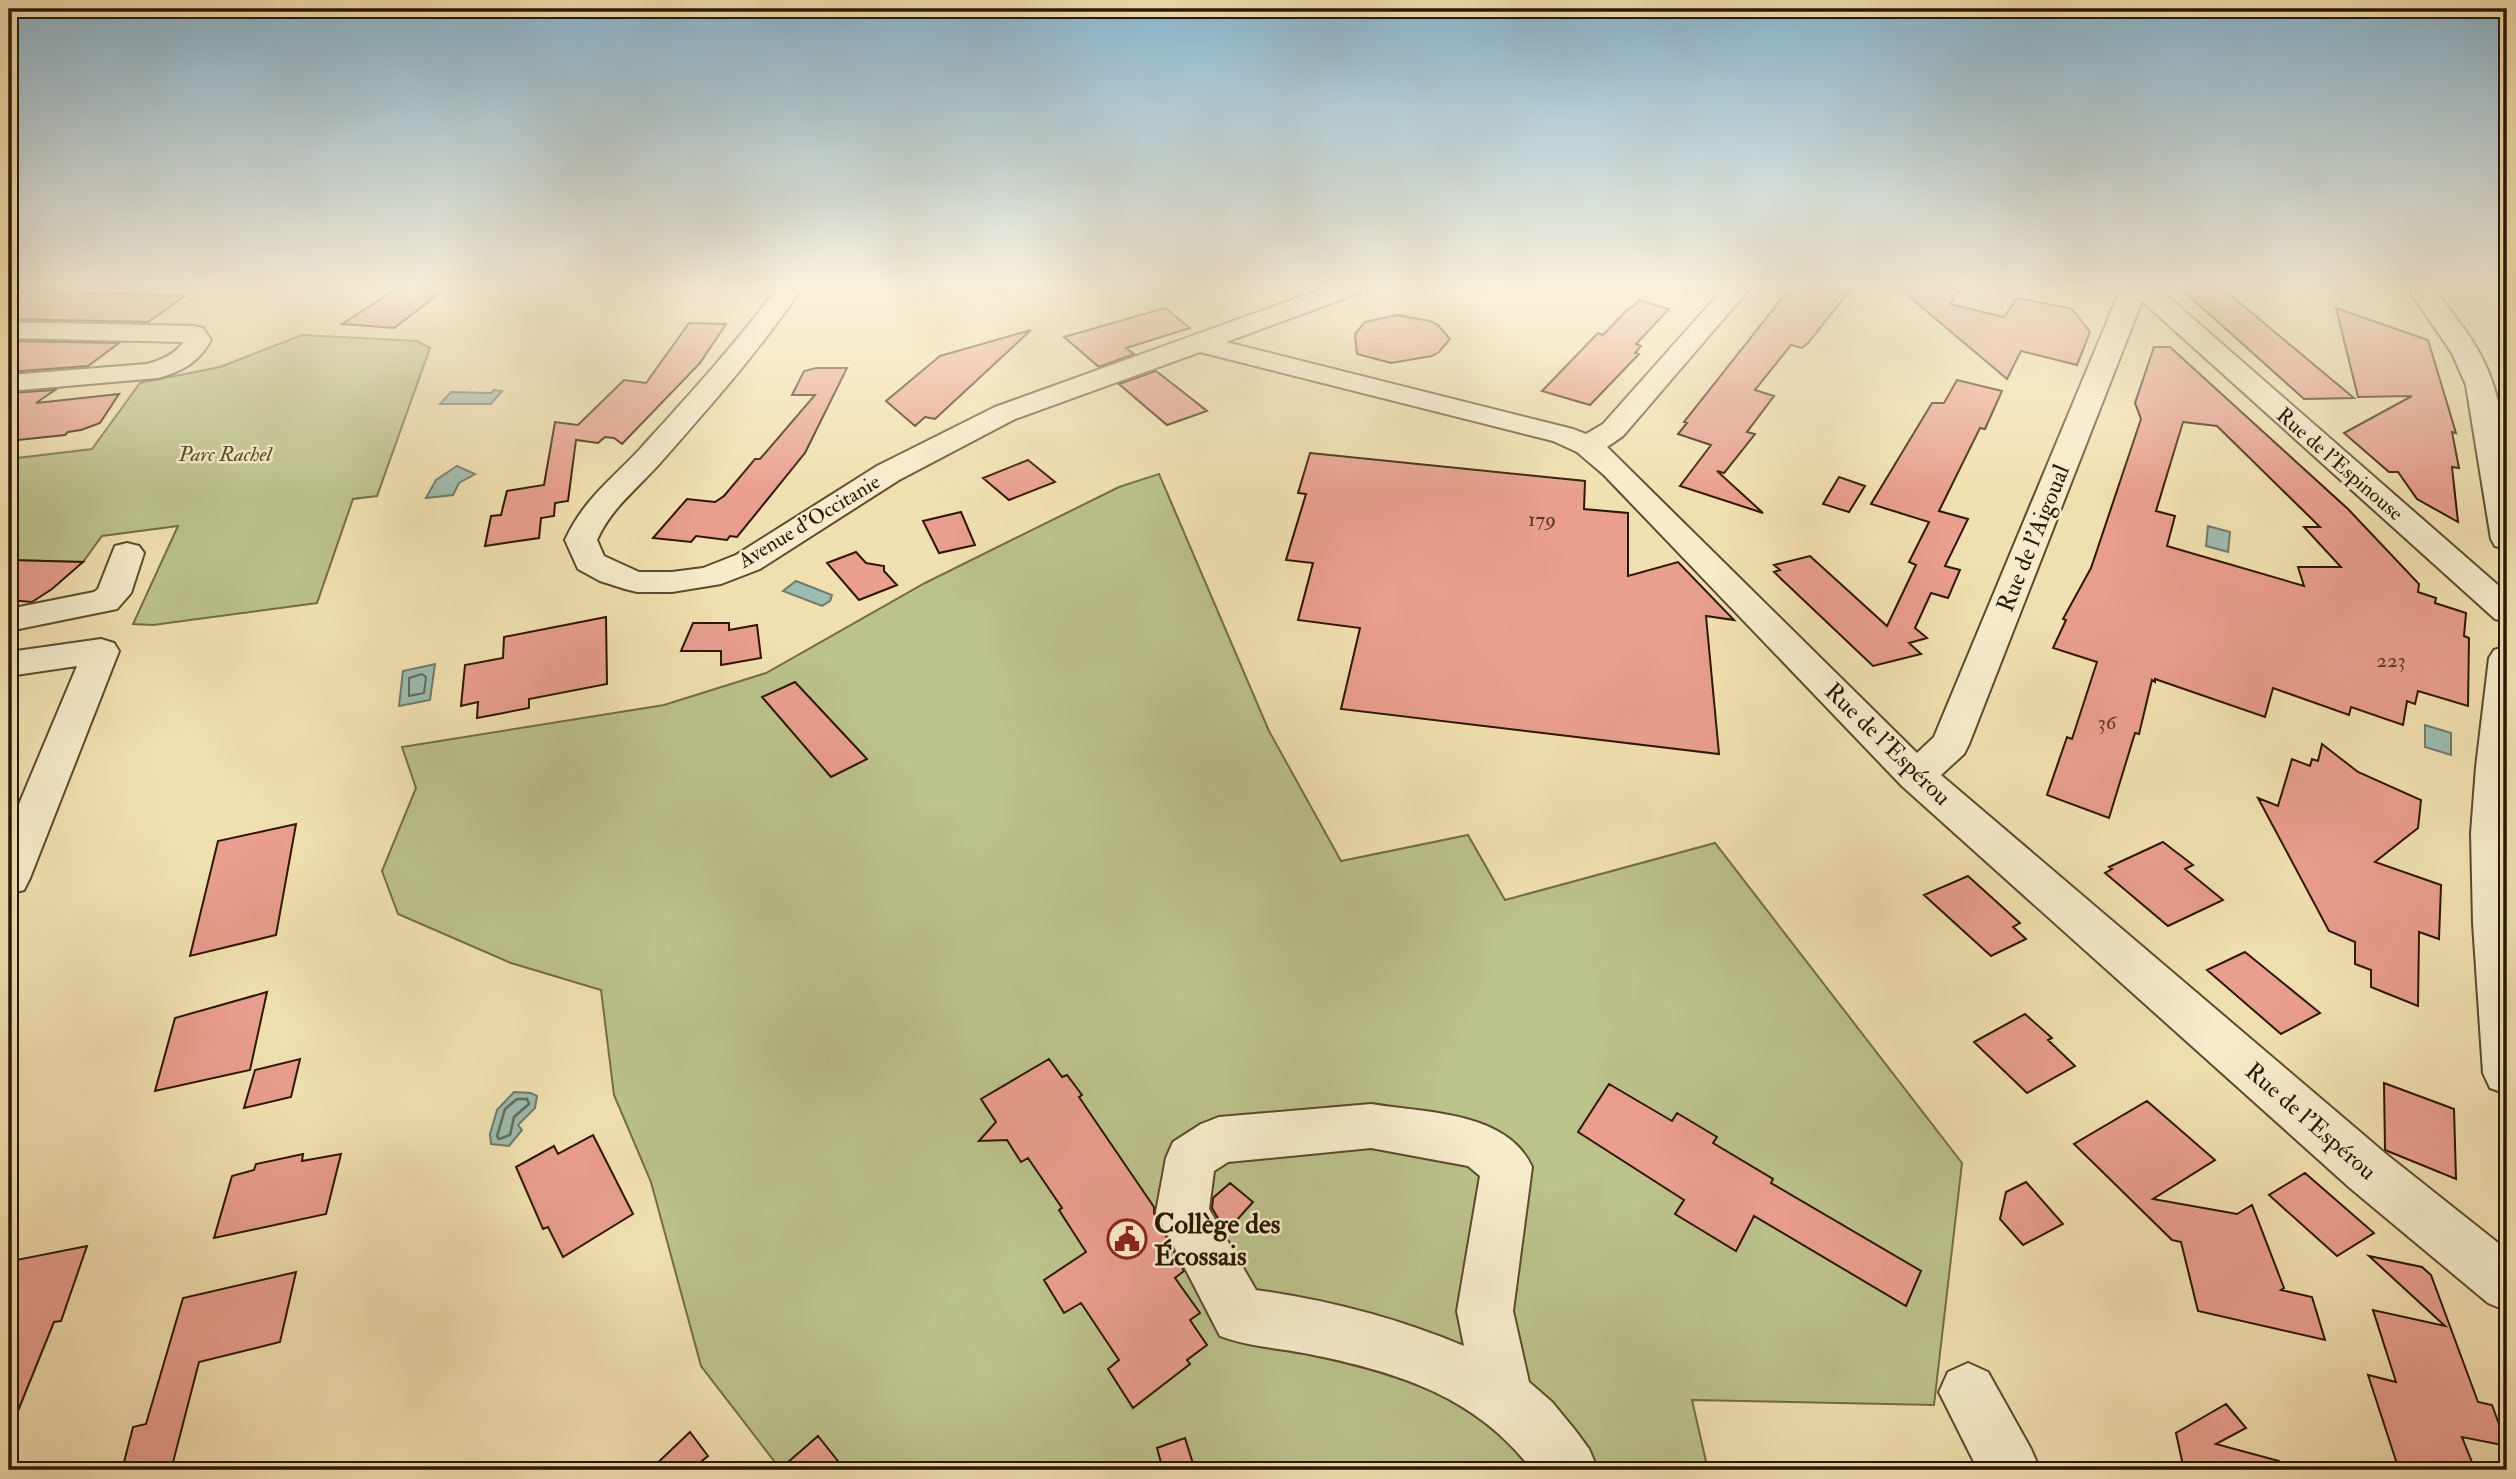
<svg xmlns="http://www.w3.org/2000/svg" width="2516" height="1479" font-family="'IM FELL Double Pica',serif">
  <rect width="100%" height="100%" fill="#f1e0af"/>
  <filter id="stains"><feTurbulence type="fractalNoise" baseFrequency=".00286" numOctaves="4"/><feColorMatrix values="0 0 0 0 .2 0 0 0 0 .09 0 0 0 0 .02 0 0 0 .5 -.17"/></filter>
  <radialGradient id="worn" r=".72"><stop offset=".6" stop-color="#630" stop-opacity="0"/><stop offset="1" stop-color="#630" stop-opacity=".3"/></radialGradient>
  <path fill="#bbc28a" stroke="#726d45" stroke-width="2" d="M302,335L417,341L430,348L377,496L353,499L317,603L153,625L133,624L178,526L102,536L83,562L9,560V459L92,449L140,383L220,367Z
    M1159,474L1269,731L1341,861L1468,835L1505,900L1715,843L1962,1163L1934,1405L1692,1400L1708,1470H781L701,1366L651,1182L614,1095L601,990L511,963L398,914L382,871L416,788L402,747L664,705L766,673L925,583L1119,487Z"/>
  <path fill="#9bbcb0" stroke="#6e7a6a" stroke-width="2" d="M494,390L502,391L491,404H440L451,392L491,393Z
    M457,466L475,474L459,483L453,495L426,498L436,480Z
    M2208,526L2230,532L2228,552L2206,546Z
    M796,581L832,595L830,601L822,606L783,591Z
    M435,664L430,700L399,706L403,671Z
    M2425,725L2451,733V755L2425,747Z
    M514,1092L531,1093L537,1096L535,1108L518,1125L522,1130L509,1146L491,1144L490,1134L497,1110Z"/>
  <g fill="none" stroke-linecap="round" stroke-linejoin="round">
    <path stroke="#626a58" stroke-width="2" d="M422,674L426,677L424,693L409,696V678Z"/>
    <path stroke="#626a58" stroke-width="2.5" d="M517,1099H527L529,1104L514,1117L510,1135L499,1139L497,1136L505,1109Z"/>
  </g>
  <path fill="#e99e8e" stroke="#2a1800" stroke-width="2" fill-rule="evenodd" d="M398,288H447L394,328L342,324Z
    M1790,288H1852L1808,343L1802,348L1791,345L1755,390L1774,396L1747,432L1755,434L1724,473L1717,471L1763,513L1680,486L1711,445L1678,434L1687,423L1684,422Z
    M1899,288H1960L1950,304L2004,317L2017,298L2053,305L2072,309L2090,332L2077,365L2021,351L2007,379Z
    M2180,288H2222L2354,398L2304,399Z
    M9,292L115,293L185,296L148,322L9,319Z
    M1639,300L1669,309L1636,344L1641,346L1635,353L1639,354L1590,405L1542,391L1598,333L1603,335L1630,307H1633Z
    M1165,308L1190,328L1126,348L1134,354L1099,367L1064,337Z
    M2336,308L2428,340L2456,433L2452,432L2459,468L2452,467L2458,522L2417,499L2398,472H2389L2344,433L2412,396L2358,397Z
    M1397,315L1430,321L1438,325L1450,339L1439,352L1432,356L1391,363L1357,354L1355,334L1365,322Z
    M689,323L726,324L700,363L622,444L614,438L605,437L598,443L576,440L568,501L555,503L554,516L541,518L539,538L485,546L491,516L501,515L507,491L544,485L555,422L578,425L624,380L646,383Z
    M1031,330L935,419L925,417L915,426L886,401L940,356Z
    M9,341L119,343L88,366L9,372Z
    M2154,347H2170L2348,509L2419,584L2418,592L2436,598L2435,603L2466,613L2464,636L2469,638L2468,706L2418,691L2415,704L2407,701L2403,725L2351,707L2349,715L2273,688L2265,717L2155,679V682L2152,680L2139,734L2135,733L2109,818L2047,795L2067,737L2072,739L2097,662L2053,648L2066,620L2063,619L2091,568L2141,419L2135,403ZM2183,422L2217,426L2320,527H2304L2341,567H2298L2304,586L2167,546L2175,516L2156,511Z
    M816,368H847L805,453L737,537L730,536L727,540L696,536L691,542L653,538L687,499L715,502L724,496L755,459H760L815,395H792L804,371Z
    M1156,371L1178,388L1207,411L1167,425L1119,384Z
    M1957,380L2002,391L1985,429L1980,428L1939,511L1968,519L1945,566L1960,570L1948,598L1931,593L1915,628L1927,638L1909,643L1921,654L1873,666L1774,572L1780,570L1774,565L1810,556L1887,626L1916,565L1909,562L1929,522L1871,504L1932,403H1944Z
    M55,390L36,403L119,394L100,423L81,430L68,432L65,435L9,441V393Z
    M1310,453L1585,481L1584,509L1628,513V576L1678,562L1734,620L1706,616L1719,754L1341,709L1360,628L1298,620L1313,563L1286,560L1306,494L1298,493Z
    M1028,460L1055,482L1009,500L983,478Z
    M1839,477L1865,486L1849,512L1823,504Z
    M961,512L975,545L939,553L923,521Z
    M856,552L866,563L884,566V571L897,585L859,600L827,563Z
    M9,560L83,562L52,589L32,602L9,600Z
    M606,617L607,684L529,699V708L477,718L478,702L461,706L465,665L503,658L504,637Z
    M693,623H729V630L757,625L761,658L721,665V651H681Z
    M795,682L867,759L831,777L762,697Z
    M2322,744L2358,772L2421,800L2418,828L2375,862L2441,885L2439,939L2419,932L2418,1006L2371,987V970L2355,964V942L2329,931L2258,798L2278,806L2292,759L2310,766L2312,759L2318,761Z
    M296,824L276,935L190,956L218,841Z
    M2163,842L2193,865L2185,869L2223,900L2168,926L2105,873L2112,869L2109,867Z
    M1968,876L2020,923L2013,927L2026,939L1991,956L1924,895Z
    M2245,952L2320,1013L2281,1034L2207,970Z
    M267,992L250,1070L155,1091L175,1018Z
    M2025,1014L2052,1038L2048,1040L2075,1066L2027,1093L1974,1042Z
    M300,1059L291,1097L244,1108L255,1070Z
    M1049,1059L1062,1077L1067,1075L1082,1095L1079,1097L1154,1207V1213L1184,1271L1175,1278L1200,1313L1190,1320L1207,1345L1187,1360L1190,1364L1133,1408L1108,1369L1119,1360L1081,1303L1064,1313L1044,1280L1086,1252L1059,1210L1062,1208L1028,1158L1021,1162L1007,1140L979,1141L996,1122L981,1099Z
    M2384,1083L2454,1109L2456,1179L2385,1150Z
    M1609,1084L1672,1121L1677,1113L1717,1137L1713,1143L1773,1179L1771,1183L1921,1271L1906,1306L1754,1216L1736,1251L1675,1214L1684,1200L1578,1132Z
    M2147,1101L2215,1160L2153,1199L2237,1214L2252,1205L2284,1288L2281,1290L2312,1297L2325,1340L2198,1311L2181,1242L2172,1240L2074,1144Z
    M593,1135L633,1214L563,1257L548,1227L543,1229L516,1167L554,1146L558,1154Z
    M303,1154L302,1161L341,1154L326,1214L214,1238L232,1176L254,1170L256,1164Z
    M2305,1173L2374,1233L2337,1256L2269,1195Z
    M2026,1182L2063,1224L2023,1245L2000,1219L2006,1192Z
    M1230,1183L1253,1202L1226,1232L1212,1208L1213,1198Z
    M87,1246L61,1321L54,1322L9,1433V1278L16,1260Z
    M2369,1256L2422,1267L2431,1275L2478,1402L2492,1405L2507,1446L2462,1437L2475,1470H2399L2368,1375L2396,1382L2373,1310L2445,1326Z
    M296,1272L280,1342L199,1362L171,1470H122L133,1427L146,1424L183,1298Z
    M2226,1404L2246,1428L2216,1444L2279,1461L2278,1470H2184L2176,1433Z
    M690,1432L708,1456L691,1470H650Z
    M818,1436L845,1470H779Z
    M1185,1438L1195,1470H1163L1157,1448Z"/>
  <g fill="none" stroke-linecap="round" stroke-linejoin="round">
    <g stroke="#5c4a2c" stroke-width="4">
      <path id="minor" d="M777,288H802C760,350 710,406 661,462C638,488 611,508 597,540L604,556L639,572H672L703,568L736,555L877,466L995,407L1325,288H1362L1359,293L1226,342L1573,429L1586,434L1603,424L1724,288H1750L1623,436L1607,447L1917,753L1934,737L2121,288H2158L2507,593V622L2495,619L2142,301L1969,744L1964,754L1941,775L2386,1154L2507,1250V1311L2488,1303L2350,1188L1902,786L1604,475L1577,452L1553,441L1200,352L1015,419L899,480L760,569L721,584L672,592H637L625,589L600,581L578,569L565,540C584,499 610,481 640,449C687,397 735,345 777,288Z
        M2414,288H2434C2449,310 2468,331 2480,354C2512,413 2507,484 2507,549L2495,546L2491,539L2466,385L2452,353L2411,293Z
        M9,322L194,326L203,328L211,340C198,363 183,371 158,378L9,391V375L147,364C161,360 176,354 183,342L9,338Z
        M127,543L139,546L144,553L131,593L117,609L9,631V609L94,592L98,589L115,546Z
        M101,639L114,643L119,651L30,878L24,890L9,894V828L77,666L9,676V652Z
        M2507,646V1094L2490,1088L2483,1073L2473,923L2471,833L2476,767L2489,658L2494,650Z
        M1371,1104C1425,1113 1507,1111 1532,1167L1513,1311L1529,1382L1552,1402L1575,1430L1589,1449L1598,1470H1532C1476,1396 1397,1372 1309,1354C1279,1348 1249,1347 1220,1336L1156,1212L1166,1158L1173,1142L1201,1124L1219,1117ZM1371,1148L1468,1166L1480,1176L1457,1311L1464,1346C1397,1318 1328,1300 1256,1290L1209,1209L1214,1171L1228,1162Z
        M1968,1363L1988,1372L2031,1449L2040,1470H1978L1939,1392L1948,1372Z"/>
    </g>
    <use href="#minor" fill="#f6ebcb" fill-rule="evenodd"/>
  </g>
  <linearGradient id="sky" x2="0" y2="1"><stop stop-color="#89b7d2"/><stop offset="0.58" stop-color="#f9f1db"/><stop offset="1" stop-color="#f9f1db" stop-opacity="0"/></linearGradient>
  <rect width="2516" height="495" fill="url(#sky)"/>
  <defs>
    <g id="civic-ring" transform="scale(2.0125)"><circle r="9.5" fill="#f6ebcb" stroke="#8f2418" stroke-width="1.5"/><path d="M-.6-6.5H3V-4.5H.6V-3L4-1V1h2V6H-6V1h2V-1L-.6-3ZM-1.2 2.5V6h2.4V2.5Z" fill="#8f2418"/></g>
  </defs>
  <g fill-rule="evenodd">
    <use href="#civic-ring" x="1127" y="1239"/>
  </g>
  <g text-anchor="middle" stroke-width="5" stroke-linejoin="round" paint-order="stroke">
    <g font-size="21" font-style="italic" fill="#564b29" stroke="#f6ebcb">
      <text x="225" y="461">Parc Rachel</text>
    </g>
    <g font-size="21" fill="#2a1800" stroke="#f6ebcb">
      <text transform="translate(2340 464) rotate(41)" y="7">Rue de l'Espinouse</text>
      <text transform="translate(809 521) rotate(-31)" y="7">Avenue d'Occitanie</text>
    </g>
    <g font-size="21" fill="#5a3a24">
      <text x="1542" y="526">179</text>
      <text x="2391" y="667">223</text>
      <text x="2107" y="729">36</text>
    </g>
    <g font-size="24" fill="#2a1800" stroke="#f6ebcb">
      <text transform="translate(2033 538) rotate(-68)" y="8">Rue de l'Aigoual</text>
      <text transform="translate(1888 744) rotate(44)" y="8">Rue de l'Espérou</text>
      <text transform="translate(2311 1121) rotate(41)" y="8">Rue de l'Espérou</text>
    </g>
    <g font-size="28" font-weight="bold" fill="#2a1800" stroke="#f6ebcb" text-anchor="start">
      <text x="1154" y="1233">Collège des<tspan x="1154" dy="32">Écossais</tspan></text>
    </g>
  </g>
  <rect width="2516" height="1479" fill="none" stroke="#f1e0af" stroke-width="35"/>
  <rect x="10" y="10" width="2495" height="1458" fill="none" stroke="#2a1800" stroke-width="3.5"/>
  <rect x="18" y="18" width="2481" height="1444" fill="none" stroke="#2a1800" stroke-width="2"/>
  <rect width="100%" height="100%" filter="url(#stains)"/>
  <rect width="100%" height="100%" fill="url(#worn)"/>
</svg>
